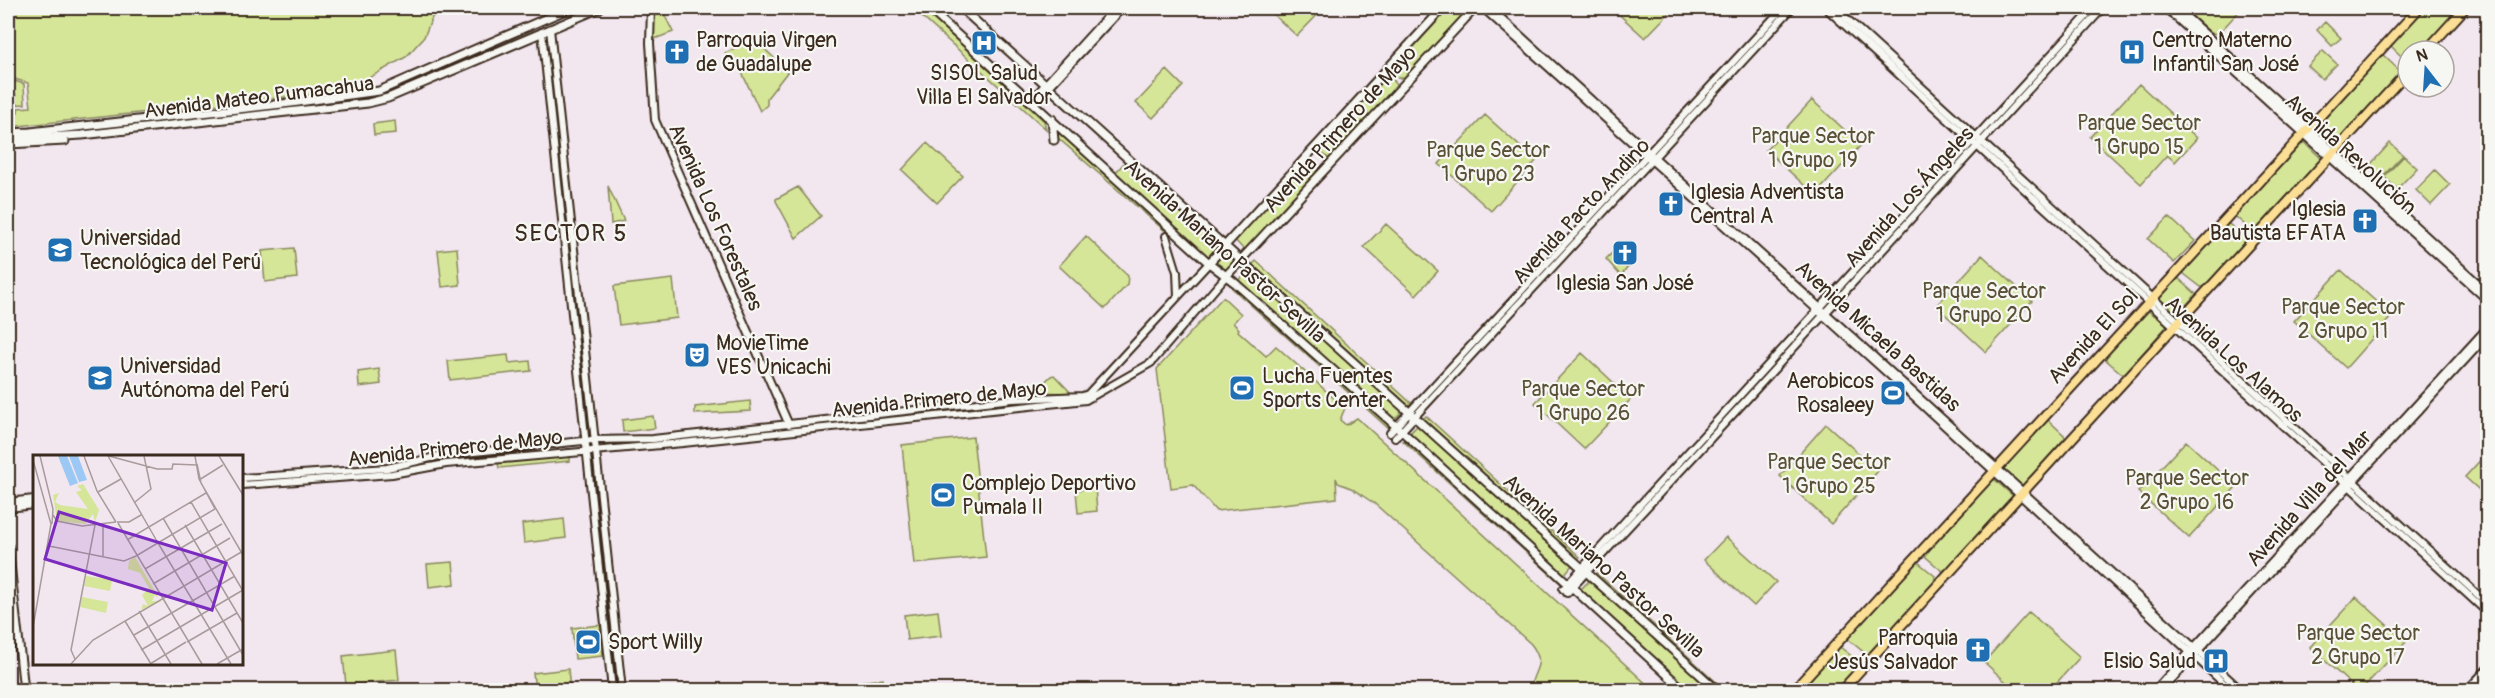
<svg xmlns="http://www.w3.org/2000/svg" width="2495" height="698" font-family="Pangolin,sans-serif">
  <rect width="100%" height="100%" fill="#f2e6ef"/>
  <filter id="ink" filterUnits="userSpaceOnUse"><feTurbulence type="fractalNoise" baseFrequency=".0167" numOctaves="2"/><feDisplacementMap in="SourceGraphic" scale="12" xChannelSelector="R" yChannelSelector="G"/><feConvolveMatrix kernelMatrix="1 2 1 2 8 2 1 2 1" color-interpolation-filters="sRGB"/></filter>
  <g filter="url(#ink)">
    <path fill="#d6e699" stroke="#88885c" stroke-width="1.5" d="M8,8H436L424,37L406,57L346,91L342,85L337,86L333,92L9,127L8,113L18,112V108L31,107L28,83L8,77Z
      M653,8H661L673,32L652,40Z
      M912,8H922L1044,121L1046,129Z
      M1266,8H1324L1297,36Z
      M1446,8H1471L1406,78H1398L1390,70L1391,66Z
      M1612,8H1674L1645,38Z
      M2191,8H2242L2218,34L2211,33L2191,15Z
      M2422,8H2460L2420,51H2408V62L2406,61L2390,45Z
      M2325,22L2341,38L2332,46L2317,30Z
      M754,39L788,71L767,98V105L760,111L736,60L730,62L725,53Z
      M2323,51L2337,64L2322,79L2308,66Z
      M2381,53L2401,72L2335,144H2330L2313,128Z
      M1167,70L1183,86L1153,118L1136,103Z
      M1384,75C1390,75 1397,82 1396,87L1331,161L1317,148Z
      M8,79L24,84L25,104L10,105L16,96L13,90L8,87Z
      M2139,84L2197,138L2175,162L2167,155L2141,184L2090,137Z
      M1812,100L1861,145L1815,195L1766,150Z
      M1485,115L1536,161L1491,211L1439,164Z
      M395,121L396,133L374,135L373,124Z
      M1056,131H1058L1165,228L1164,230L1058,138Z
      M2302,140L2322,159L2256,231H2252L2236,217L2235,213Z
      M927,143L963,176L937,203L902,170Z
      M2390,143L2403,155L2383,176L2370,165Z
      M2404,156L2417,168L2397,189L2384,177Z
      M1305,160L1319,173L1244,250L1234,239Z
      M1126,161L1218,245L1208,257L1115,173Z
      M2435,170L2450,185L2431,205L2416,190Z
      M608,186L624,221L611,224Z
      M798,187L821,216L796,238L776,201V199Z
      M2169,217L2195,241L2174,263L2148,239Z
      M1386,224L1438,271L1416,295L1364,247Z
      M2226,224H2229L2245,238V242L2204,287H2201L2184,274V269Z
      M1086,236L1128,276L1127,285L1105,309L1059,266Z
      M294,248L297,278L265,282L262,251Z
      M457,248L460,285L442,287L438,250Z
      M1224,250L1236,261L1232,268L1225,271L1213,261Z
      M1612,253L1628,267L1621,276L1606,259Z
      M1982,255L2032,301L1986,352L1936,306Z
      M1256,261L1411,403L1407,407L1300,311L1287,295L1251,266Z
      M2341,270L2392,316L2346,368L2294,321Z
      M1247,271L1402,411L1393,421L1239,281Z
      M2177,277L2196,294L2177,315L2158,298Z
      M673,279L677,318L619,325L614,286Z
      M1235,286L1390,425L1388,428L1232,288Z
      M1223,297L1241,314L1233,323L1239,329L1238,331L1266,356L1276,346L1345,408L1340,420L1346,425L1357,418L1653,690H1530C1533,668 1547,665 1531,644L1375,504L1351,488L1338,483L1336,478L1337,498L1216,511L1193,485L1171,488L1157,369Z
      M2147,310L2166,324V327L2125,373H2121L2106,360V355Z
      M1582,353L1631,399L1584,449L1535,403Z
      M508,355L509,363L530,361L531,371L450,380L448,361Z
      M379,369L381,384L359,387L358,372Z
      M1054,375L1071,393L1034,392L1051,376Z
      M750,401L751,411L695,414V407Z
      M653,416L655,428L623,432L622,420Z
      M1426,416L1580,557L1577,560L1422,420Z
      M2045,420H2048L2064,435L2065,438L2023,485H2019L2003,470V467Z
      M1826,424L1878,471L1831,524L1780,476Z
      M1418,425L1573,564L1564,575L1409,434Z
      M973,437L986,557L914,564L902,445Z
      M1405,439L1562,581L1560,583L1403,441Z
      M2186,441L2236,487L2189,538L2138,492Z
      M2487,453V497L2465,477Z
      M570,456V461L499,468L498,463Z
      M1991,480H1995L2013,496L1947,569L1942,571L1926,557L1925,553Z
      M1095,488L1097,511L1078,513L1076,490Z
      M564,519L566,538L524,543L522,524Z
      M1726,537L1776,582L1754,606L1704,560Z
      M453,562L455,584L429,587L427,564Z
      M1915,563H1919L1935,576L1934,582L1870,652L1866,654L1849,640V636Z
      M1597,573L1725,690H1719L1636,613L1624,599L1594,576Z
      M1590,580L1711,690H1690L1580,590Z
      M2356,597L2406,642L2361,690H2357L2310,647Z
      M938,611L941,636L907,640L904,615Z
      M2029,612L2080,657L2050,690H2015L1984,662Z
      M600,625L603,656L575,659L572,628Z
      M1840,647L1859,662L1857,667L1835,690H1800Z
      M396,650L399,680L346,685L343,656Z
      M568,669L570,690H535L533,673Z
      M883,679L885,690H859L858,682Z"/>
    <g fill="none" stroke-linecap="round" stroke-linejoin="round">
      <g stroke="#3b2a1e" stroke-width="10">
        <path id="tertiary" d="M651,8L650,43L655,120L789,425
          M1483,8L1906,390L2231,690
          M1490,8L2241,690
          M1826,8L2488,613
          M1835,8L2488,604
          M550,29L622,690
          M542,32L612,690
          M1033,98L1115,8
          M1034,103L1122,8
          M1166,236L1177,272L1178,296
          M1390,433L1783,8
          M1395,438L1792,8
          M242,478L387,468L444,455L593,440L653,439L1013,399L1083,396L1088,394L1209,263
          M242,485L392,474L446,464L683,443L1086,400L1151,363L1226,276
          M8,502L34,499
          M8,508L34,505
          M1563,589L2094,8
          M1567,593L1748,398L2103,8
          M2155,690L2488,327
          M2162,690L2488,335
          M2467,690L2488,668
          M2475,690L2488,677"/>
      </g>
      <g stroke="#3b2a1e" stroke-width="11">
        <path id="secondary" d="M928,8L1209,263L1234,282L1406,435L1684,690
          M961,8L1717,690
          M2166,8L2488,300
          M2176,8L2488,293
          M1052,119L1054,140
          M8,133L30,132L291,103L379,91L570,8
          M12,139L82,135L368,103L388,98L600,8
          M8,144L65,141
          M1209,263L1443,8
          M1226,276L1475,8
          M8,546L24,690"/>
      </g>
      <g stroke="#3b2a1e" stroke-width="12">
        <path id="primary" d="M2426,51L2465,8
          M1794,690L2419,8
          M1842,690L2408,71"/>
      </g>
      <g stroke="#3b2a1e" stroke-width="14">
        <path id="motorway" d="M8,139H12"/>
      </g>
      <use href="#tertiary" stroke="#f6f6f2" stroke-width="6"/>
      <use href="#secondary" stroke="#f6f6f2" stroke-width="7"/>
      <use href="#primary" stroke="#fbdf96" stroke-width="8"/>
      <use href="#motorway" stroke="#fbdf96" stroke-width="9"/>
    </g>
  </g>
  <defs>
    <g id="hospital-square" transform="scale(1.35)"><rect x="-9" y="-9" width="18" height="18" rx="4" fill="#1f6fb2" stroke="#f6f6f2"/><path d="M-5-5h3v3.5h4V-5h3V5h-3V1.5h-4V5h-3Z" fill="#fff"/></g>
    <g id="church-square" transform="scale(1.35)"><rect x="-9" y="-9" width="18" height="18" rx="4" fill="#1f6fb2" stroke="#f6f6f2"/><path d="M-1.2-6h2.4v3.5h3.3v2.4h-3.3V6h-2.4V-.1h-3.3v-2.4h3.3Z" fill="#fff"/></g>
    <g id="university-square" transform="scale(1.35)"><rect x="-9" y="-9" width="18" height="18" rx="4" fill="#1f6fb2" stroke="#f6f6f2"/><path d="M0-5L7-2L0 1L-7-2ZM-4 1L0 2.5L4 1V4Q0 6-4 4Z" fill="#fff"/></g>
    <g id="theatre-square" transform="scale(1.35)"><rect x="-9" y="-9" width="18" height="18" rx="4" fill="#1f6fb2" stroke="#f6f6f2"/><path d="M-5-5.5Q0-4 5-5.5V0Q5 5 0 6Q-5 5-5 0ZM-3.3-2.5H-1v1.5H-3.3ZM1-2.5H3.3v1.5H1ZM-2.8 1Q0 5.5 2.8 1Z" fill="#fff"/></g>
    <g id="stadium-square" transform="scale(1.35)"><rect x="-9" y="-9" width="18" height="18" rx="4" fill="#1f6fb2" stroke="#f6f6f2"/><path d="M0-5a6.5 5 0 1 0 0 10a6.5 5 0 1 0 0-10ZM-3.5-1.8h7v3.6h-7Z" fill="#fff"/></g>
  </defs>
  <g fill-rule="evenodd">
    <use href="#hospital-square" x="984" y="43"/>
    <use href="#church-square" x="677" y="52"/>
    <use href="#hospital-square" x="2132" y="52"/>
    <use href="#church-square" x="1671" y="204"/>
    <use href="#church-square" x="2365" y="221"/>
    <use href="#university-square" x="60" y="250"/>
    <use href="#church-square" x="1625" y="253"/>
    <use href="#theatre-square" x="697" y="355"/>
    <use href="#university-square" x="100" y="378"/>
    <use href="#stadium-square" x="1242" y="388"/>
    <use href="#stadium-square" x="1893" y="393"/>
    <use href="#stadium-square" x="943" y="495"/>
    <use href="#stadium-square" x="588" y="642"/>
    <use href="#church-square" x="1978" y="650"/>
    <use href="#hospital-square" x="2216" y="661"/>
  </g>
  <g text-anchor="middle" stroke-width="4.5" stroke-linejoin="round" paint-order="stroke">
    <g font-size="21" fill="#3b2a1e" stroke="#f6f6f2" text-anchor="start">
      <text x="696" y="47">Parroquia Virgen<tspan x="696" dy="24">de Guadalupe</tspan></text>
      <text x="2152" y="47">Centro Materno<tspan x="2152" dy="24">Infantil San José</tspan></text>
      <text x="984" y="80" text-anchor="middle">SISOL Salud<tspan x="984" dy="24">Villa El Salvador</tspan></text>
      <text x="1690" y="199">Iglesia Adventista<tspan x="1690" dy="24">Central A</tspan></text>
      <text x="2346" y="216" text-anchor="end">Iglesia<tspan x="2346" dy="24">Bautista EFATA</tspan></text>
      <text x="80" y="245">Universidad<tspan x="80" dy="24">Tecnológica del Perú</tspan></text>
      <text x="1625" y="290" text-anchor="middle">Iglesia San José</text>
      <text x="716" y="350">MovieTime<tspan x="716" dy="24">VES Unicachi</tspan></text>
      <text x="120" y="373">Universidad<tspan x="120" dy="24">Autónoma del Perú</tspan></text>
      <text x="1262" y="383">Lucha Fuentes<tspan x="1262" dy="24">Sports Center</tspan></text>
      <text x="1874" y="388" text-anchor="end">Aerobicos<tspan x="1874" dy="24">Rosaleey</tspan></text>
      <text x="962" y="490">Complejo Deportivo<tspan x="962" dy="24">Pumala II</tspan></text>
      <text x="1958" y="645" text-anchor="end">Parroquia<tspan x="1958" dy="24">Jesús Salvador</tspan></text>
      <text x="608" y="649">Sport Willy</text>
      <text x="2196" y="668" text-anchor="end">Elsio Salud</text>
    </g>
    <g font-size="21" fill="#3b2a1e" stroke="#f6f6f2">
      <text transform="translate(259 97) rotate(-7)" y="7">Avenida Mateo Pumacahua</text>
      <text transform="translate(1340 129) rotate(-48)" y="7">Avenida Primero de Mayo</text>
      <text transform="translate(2351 154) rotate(42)" y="7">Avenida Revolución</text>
      <text transform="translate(1909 197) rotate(-48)" y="7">Avenida Los Ángeles</text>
      <text transform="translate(1581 211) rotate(-47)" y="7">Avenida Pacto Andino</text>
      <text transform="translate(716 217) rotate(66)" y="7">Avenida Los Forestales</text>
      <text transform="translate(1225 251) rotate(42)" y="7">Avenida Mariano Pastor Sevilla</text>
      <text transform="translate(1878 336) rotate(42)" y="7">Avenida Micaela Bastidas</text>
      <text transform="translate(2093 336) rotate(-47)" y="7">Avenida El Sol</text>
      <text transform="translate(2234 359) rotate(42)" y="7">Avenida Los Alamos</text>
      <text transform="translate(939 399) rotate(-6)" y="7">Avenida Primero de Mayo</text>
      <text transform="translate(455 448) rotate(-6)" y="7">Avenida Primero de Mayo</text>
      <text transform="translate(2309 498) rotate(-48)" y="7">Avenida Villa del Mar</text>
      <text transform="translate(1604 566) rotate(42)" y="7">Avenida Mariano Pastor Sevilla</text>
    </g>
    <g font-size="21" fill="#5a5037" stroke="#f6f6f2">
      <text x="2139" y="130">Parque Sector<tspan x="2139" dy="24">1 Grupo 15</tspan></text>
      <text x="1813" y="143">Parque Sector<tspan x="1813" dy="24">1 Grupo 19</tspan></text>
      <text x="1488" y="157">Parque Sector<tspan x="1488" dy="24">1 Grupo 23</tspan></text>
      <text x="1984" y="298">Parque Sector<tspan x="1984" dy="24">1 Grupo 20</tspan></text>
      <text x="2343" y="314">Parque Sector<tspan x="2343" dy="24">2 Grupo 11</tspan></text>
      <text x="1583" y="396">Parque Sector<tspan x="1583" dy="24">1 Grupo 26</tspan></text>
      <text x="1829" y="469">Parque Sector<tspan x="1829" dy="24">1 Grupo 25</tspan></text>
      <text x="2187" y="485">Parque Sector<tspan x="2187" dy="24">2 Grupo 16</tspan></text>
      <text x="2358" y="640">Parque Sector<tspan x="2358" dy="24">2 Grupo 17</tspan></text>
    </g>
    <g font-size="24" letter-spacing="1.5" fill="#3b2a1e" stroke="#f6f6f2">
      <text x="571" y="241">SECTOR 5</text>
    </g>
  </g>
  <g transform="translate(33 455)">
    <rect width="210" height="210" fill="#f2e6ef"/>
    <path d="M50,29L66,55L62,67L60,59L52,69L24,66L20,40L26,38L22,47L27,50L55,54L43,37L49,35L44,31ZM102,102L123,138L125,143L122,140L119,146H129L108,155L110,149L115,151L109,140L116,133L107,118L95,114L96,106ZM53,121L79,125L77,136L51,131ZM49,142L75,147L73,158L47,152Z" fill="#d6e699"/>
    <path d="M25,1H34L45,28L37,31ZM36,1H45L54,25L46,27Z" fill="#9bc8f5"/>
    <path fill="none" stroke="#a99b9b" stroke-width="1.5" d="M7,1L20,54L19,69M51,1L64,36L83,67M75,1L125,88M76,1L124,14H139L140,9L164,10M162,1L166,24M186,1L210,40M0,5L18,69L0,172M164,9L168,28L210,100M166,25L190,10M65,37L88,24M102,47L118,34L111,1M158,47L210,136M20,60L24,66L49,71L83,67M130,63L210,200M84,67H96L108,60M85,68L169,209M70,70V102M152,70L210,168M94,85L173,38M125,88L198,209M16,91L91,106L103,101M103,101L182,54L166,24M112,114L189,69M120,129L197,83M106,156L138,209M92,166L118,209M101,180L202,121M154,187L204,158M108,195L210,135M42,204L38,195L62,70M38,209L60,185L210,96M117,209L153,187M184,209L210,194"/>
    <path fill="#7b2cbf" fill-opacity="0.15" stroke="#7b2cbf" stroke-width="3" d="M26,57L193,108L179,155L12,104Z"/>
    <rect width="210" height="210" fill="none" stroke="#3b2a1e" stroke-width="3"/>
  </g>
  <rect width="2495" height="698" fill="none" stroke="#f6f6f2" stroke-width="30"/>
  <rect x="15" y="15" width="2465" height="668" fill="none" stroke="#3b2a1e" stroke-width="2" filter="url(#ink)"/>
  <g transform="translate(2426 69) rotate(343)"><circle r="28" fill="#f6f6f2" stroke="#aba49d" stroke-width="1.5"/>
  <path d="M0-4.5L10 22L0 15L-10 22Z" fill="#1f6fb2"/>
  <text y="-9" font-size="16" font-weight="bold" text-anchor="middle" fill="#3b2a1e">N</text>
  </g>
</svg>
